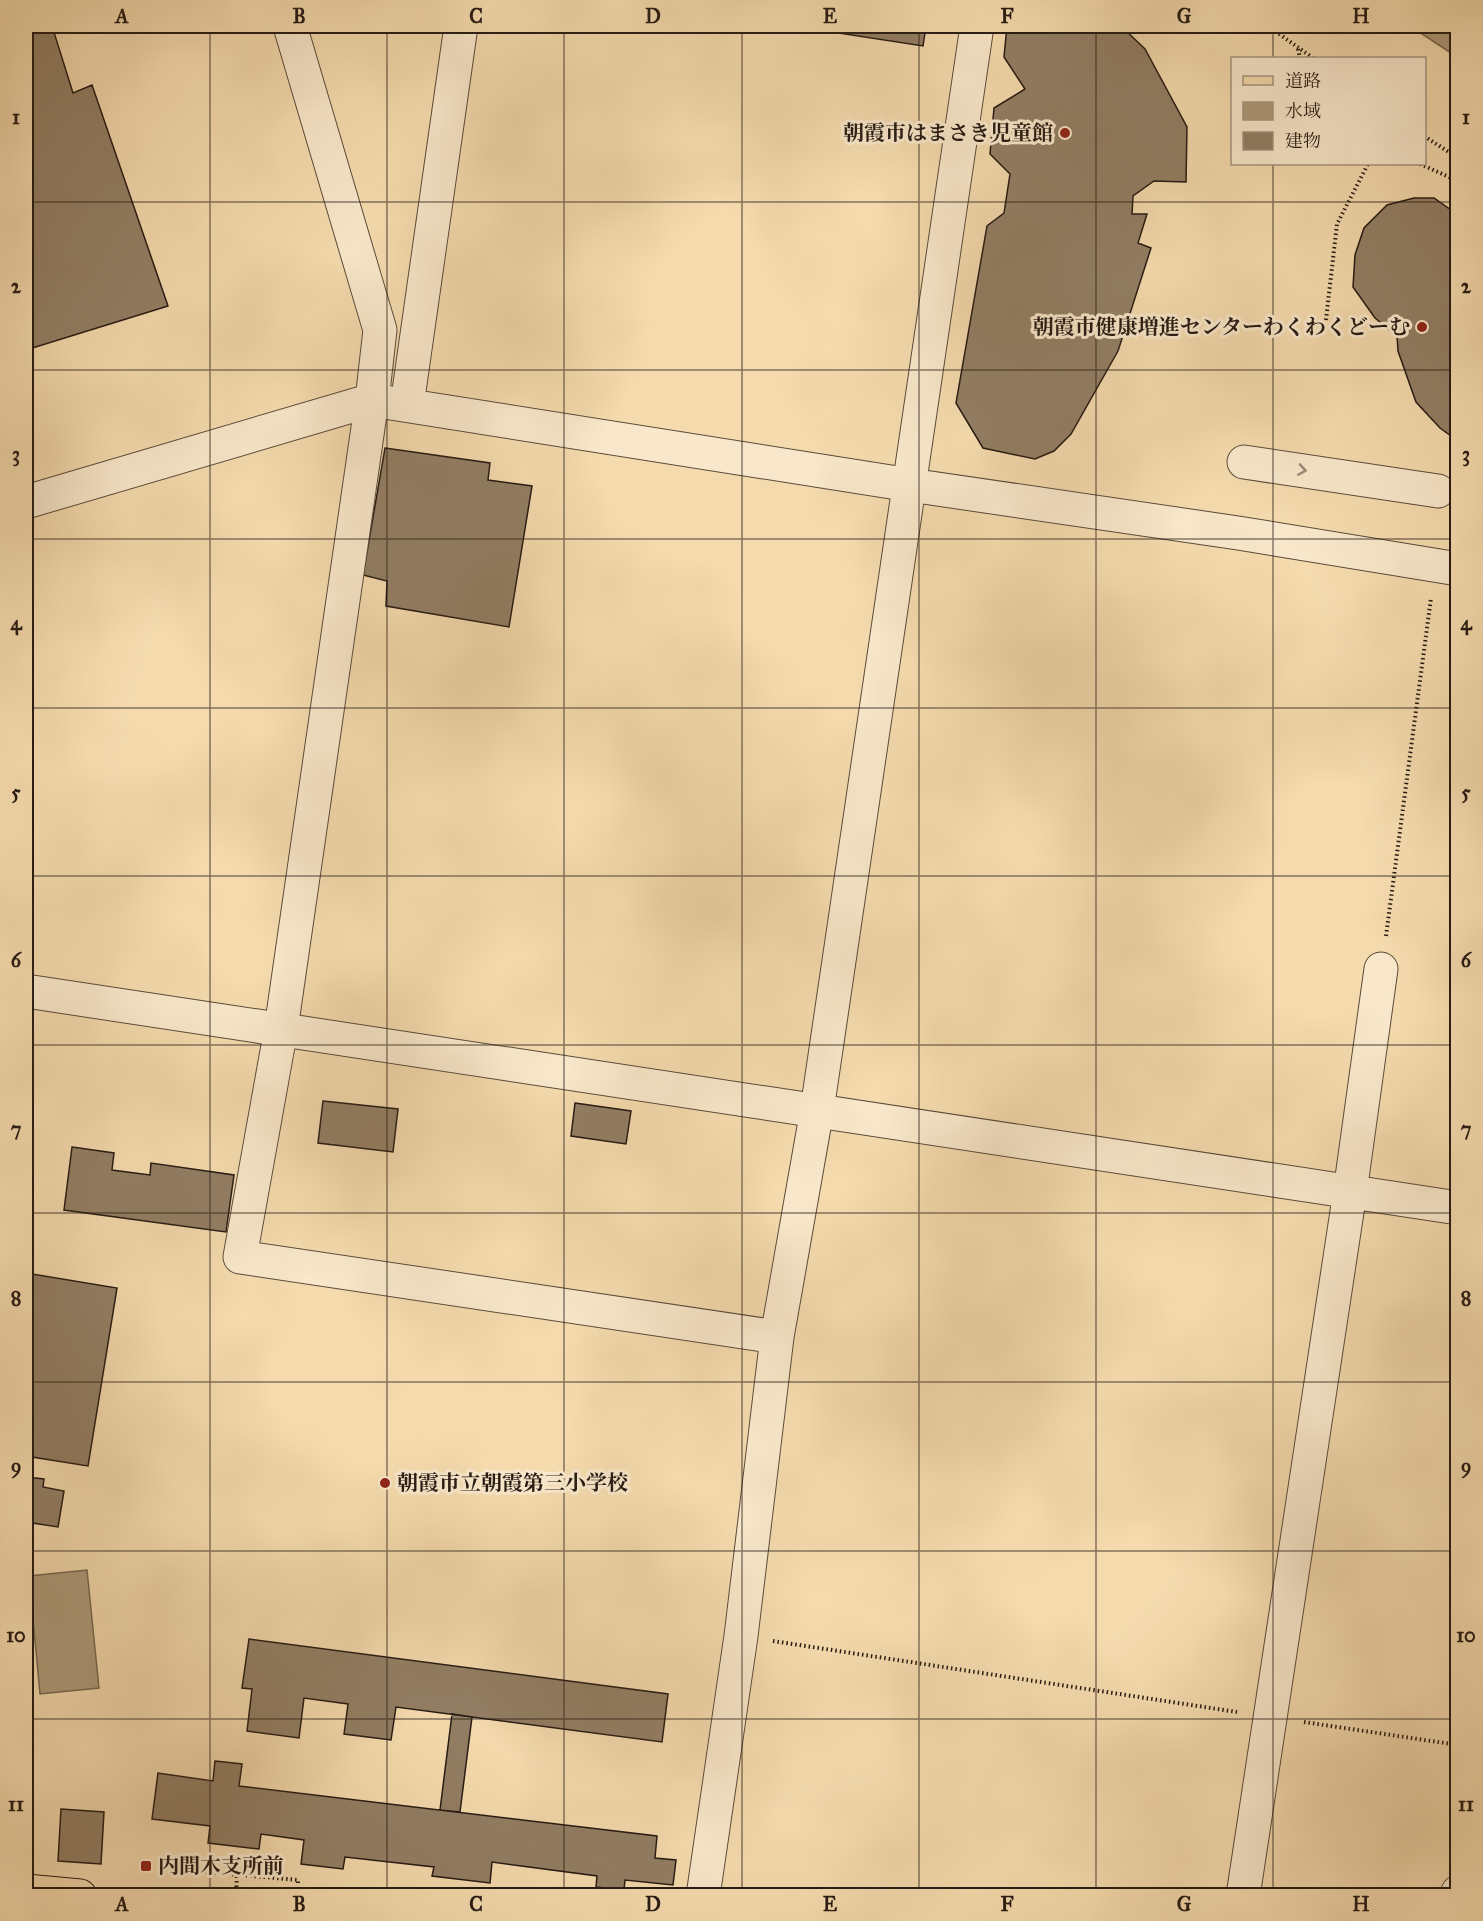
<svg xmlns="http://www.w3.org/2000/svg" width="1483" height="1921" font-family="'IM FELL Great Primer','Noto Serif JP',serif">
  <rect width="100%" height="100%" fill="#f4daad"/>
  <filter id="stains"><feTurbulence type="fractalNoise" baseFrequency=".00333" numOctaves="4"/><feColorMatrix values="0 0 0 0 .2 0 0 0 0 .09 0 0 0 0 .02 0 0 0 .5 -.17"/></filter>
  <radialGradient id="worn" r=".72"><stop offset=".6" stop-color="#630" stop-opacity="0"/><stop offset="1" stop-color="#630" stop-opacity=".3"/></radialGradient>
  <path fill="#ae9979" stroke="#786751" stroke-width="1.5" d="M1410,26H1457V57Z
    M87,1570L99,1688L40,1694L29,1576Z"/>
  <path fill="#927e64" stroke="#271b14" stroke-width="1.5" d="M26,26H52L73,93L92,85L168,306L26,350Z
    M793,26H926L923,46Z
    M1007,26H1121L1145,49L1187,127L1186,182L1154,181L1133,196L1132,214H1147L1138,243L1151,248L1118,351L1071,434L1054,451L1035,459L983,448L956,403L987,226L1004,213L1010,174L990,154L994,108L1025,89L1004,57Z
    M1414,198H1434L1458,215V441L1440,428L1416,402L1398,351L1397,336L1375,318L1353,287L1355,255L1364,228L1387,205Z
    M385,448L490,463L488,480L532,486L509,627L386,606L387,581L363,575Z
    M323,1101L398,1109L393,1152L318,1143Z
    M575,1103L631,1111L626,1144L571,1136Z
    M72,1147L114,1153L112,1170L150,1175L151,1163L234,1175L226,1232L64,1210Z
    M26,1273L117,1288L88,1466L26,1456Z
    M26,1477L44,1479L43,1487L64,1491L58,1527L26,1522Z
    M249,1639L668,1694L662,1742L396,1707L391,1740L344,1734L348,1704L304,1698L299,1738L247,1731L252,1689L242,1688Z
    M452,1714L472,1717L460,1812L440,1810Z
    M215,1761L242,1764L239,1786L657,1836L655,1858L676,1860L673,1885L625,1880L624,1890L596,1887L597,1876L492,1862L490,1883L432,1876L434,1867L345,1857L343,1869L301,1864L304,1840L261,1834L259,1849L208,1843L210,1826L152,1819L158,1773L213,1781Z
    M61,1809L104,1812L101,1864L58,1861Z"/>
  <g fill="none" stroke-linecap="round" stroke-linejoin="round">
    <g stroke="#5a4b3a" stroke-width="35">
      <path id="minor" d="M290,26L380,330L372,400L281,1029L240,1257L777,1337
        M407,405L461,26
        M1244,462L1438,491
        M26,502L372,400L910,485L1238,533L1458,569
        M26,991L1458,1208
        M703,1896L741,1636L777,1337L817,1110L977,26
        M1243,1896L1350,1192L1381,969
        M1456,1896L1458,1892"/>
    </g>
    <g stroke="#271b14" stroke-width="35">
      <path id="major" d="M26,1891L80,1896"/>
    </g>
    <path stroke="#271b14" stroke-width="4" stroke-dasharray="1.5 3" stroke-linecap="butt" d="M1268,26L1313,58
      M1298,49L1300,58
      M1424,136L1458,158
      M1420,164L1458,181
      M1326,320L1337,224L1368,164
      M1386,936L1431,598
      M773,1641L1237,1712
      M1304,1722L1458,1745
      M174,1869L298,1880V1883
      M236,1896L237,1874"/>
    <use href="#minor" stroke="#f8e7ca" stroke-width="33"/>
    <use href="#major" stroke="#f4daad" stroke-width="33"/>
  </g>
  <defs><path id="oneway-chevron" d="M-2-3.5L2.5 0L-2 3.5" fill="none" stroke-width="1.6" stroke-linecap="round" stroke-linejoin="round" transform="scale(1.5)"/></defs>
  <use stroke="#9a8b78" href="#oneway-chevron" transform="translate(1302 470) rotate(9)"/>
  <path fill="none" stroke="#271b14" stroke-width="1.5" stroke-opacity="0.55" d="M210,26V1896M387,26V1896M564,26V1896M742,26V1896M919,26V1896M1096,26V1896M1273,26V58M1273,164V1896M26,202H1458M26,370H1458M26,539H1458M26,708H1458M26,876H1458M26,1045H1458M26,1213H1458M26,1382H1458M26,1551H1458M26,1719H1458"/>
  <g fill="#8f2418" stroke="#f8e7ca" stroke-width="2">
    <circle cx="1065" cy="133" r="6"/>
    <circle cx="1422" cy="327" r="6"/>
    <circle cx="385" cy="1483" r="6"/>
    <rect x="140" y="1860" width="12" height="12" rx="3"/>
  </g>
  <g text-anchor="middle" stroke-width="6" stroke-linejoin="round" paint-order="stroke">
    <g font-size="21" font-weight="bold" fill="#271b14" stroke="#f8e7ca" text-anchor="end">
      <text x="1053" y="140">朝霞市はまさき児童館</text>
      <text x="1410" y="334">朝霞市健康増進センターわくわくどーむ</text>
      <text x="397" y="1490" text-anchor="start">朝霞市立朝霞第三小学校</text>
      <text x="158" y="1873" text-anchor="start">内間木支所前</text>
    </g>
  </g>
  <rect width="1483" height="1921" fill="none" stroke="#f4daad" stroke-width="66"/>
  <rect x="1231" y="57" width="195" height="108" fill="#f8e7ca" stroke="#a49581" stroke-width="1.5"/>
  <rect x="1243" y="76" width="30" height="9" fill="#f4daad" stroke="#a49581" stroke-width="1.5"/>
  <text x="1285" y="87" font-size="18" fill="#271b14">道路</text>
  <rect x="1243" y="102" width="30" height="18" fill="#ae9979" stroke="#a49581" stroke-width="1.5"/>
  <text x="1285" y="117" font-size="18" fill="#271b14">水域</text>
  <rect x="1243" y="132" width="30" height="18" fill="#927e64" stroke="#a49581" stroke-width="1.5"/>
  <text x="1285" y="147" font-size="18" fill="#271b14">建物</text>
  <rect x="33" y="33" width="1417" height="1855" fill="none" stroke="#271b14" stroke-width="2"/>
  <g font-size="20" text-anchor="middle" font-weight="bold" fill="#271b14">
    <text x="122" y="23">A</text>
    <text x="299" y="23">B</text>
    <text x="476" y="23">C</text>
    <text x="653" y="23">D</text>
    <text x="830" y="23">E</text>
    <text x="1007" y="23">F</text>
    <text x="1184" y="23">G</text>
    <text x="1361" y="23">H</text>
    <text x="16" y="124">1</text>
    <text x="1466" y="124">1</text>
    <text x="16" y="293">2</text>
    <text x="1466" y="293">2</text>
    <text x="16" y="461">3</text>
    <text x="1466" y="461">3</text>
    <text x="16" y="630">4</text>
    <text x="1466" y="630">4</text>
    <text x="16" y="799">5</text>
    <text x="1466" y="799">5</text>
    <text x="16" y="967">6</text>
    <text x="1466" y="967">6</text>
    <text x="16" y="1136">7</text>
    <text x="1466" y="1136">7</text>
    <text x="16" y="1305">8</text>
    <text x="1466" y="1305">8</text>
    <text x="16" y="1473">9</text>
    <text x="1466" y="1473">9</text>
    <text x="16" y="1642">10</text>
    <text x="1466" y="1642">10</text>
    <text x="16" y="1811">11</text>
    <text x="1466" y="1811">11</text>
    <text x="122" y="1911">A</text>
    <text x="299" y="1911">B</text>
    <text x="476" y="1911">C</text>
    <text x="653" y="1911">D</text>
    <text x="830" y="1911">E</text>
    <text x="1007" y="1911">F</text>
    <text x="1184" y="1911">G</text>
    <text x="1361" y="1911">H</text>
  </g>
  <rect width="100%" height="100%" filter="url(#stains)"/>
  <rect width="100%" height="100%" fill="url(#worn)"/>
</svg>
